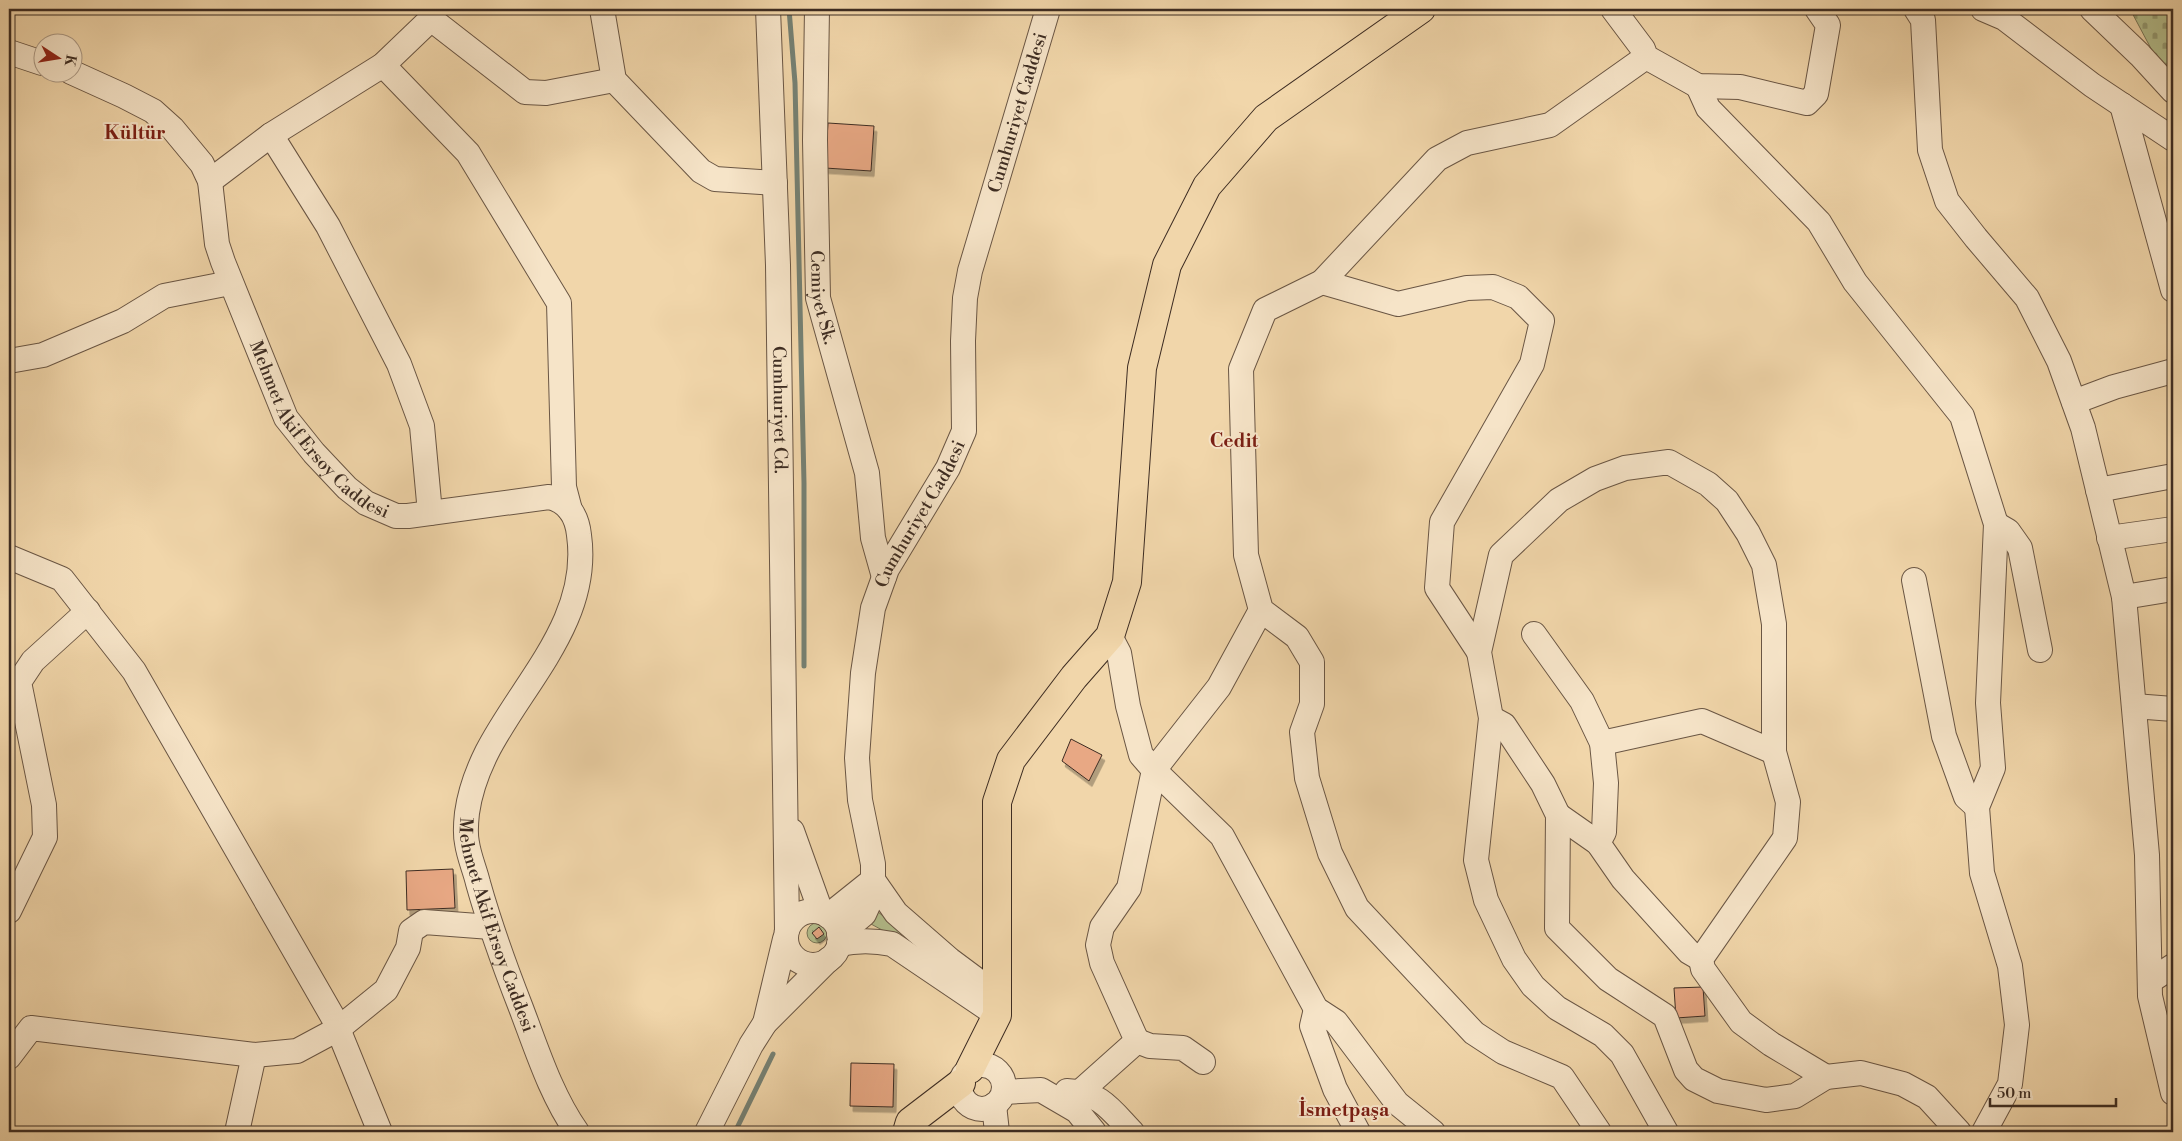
<svg xmlns="http://www.w3.org/2000/svg" width="2182" height="1141" font-family="'Libre Bodoni',serif">
  <defs>
    <pattern id="grass-tufts" width="24" height="20" patternUnits="userSpaceOnUse" patternTransform="scale(1.25)"><rect width="24" height="20" fill="#b4bf8d"/><path d="M3 7l-1-3M5 7V3M7 7l1-3M15 17l-1-3M17 17v-4M19 17l1-3" fill="none" stroke="#949b73"/></pattern>
    <pattern id="cemetery-stones" width="16" height="16" patternUnits="userSpaceOnUse" patternTransform="scale(1.25)"><rect width="16" height="16" fill="#b4bf8d"/><path d="M2 7V4a2 2 0 0 1 4 0v3zM10 15v-3a2 2 0 0 1 4 0v3z" fill="#949b73"/></pattern>
    <filter id="shadow"><feDropShadow dx="3" dy="5.5" stdDeviation="0" flood-color="#0004"/></filter>
  </defs>
  <rect width="100%" height="100%" fill="#f1d6aa"/>
  <filter id="stains"><feTurbulence type="fractalNoise" baseFrequency=".004" numOctaves="4"/><feColorMatrix values="0 0 0 0 .2 0 0 0 0 .09 0 0 0 0 .02 0 0 0 .5 -.17"/></filter>
  <radialGradient id="worn" r=".72"><stop offset=".6" stop-color="#630" stop-opacity="0"/><stop offset="1" stop-color="#630" stop-opacity=".3"/></radialGradient>
  <path fill="url(#grass-tufts)" stroke="#787658" d="M878,912L985,995L906,943L871,924Z
    M807 933a10 10 0 1 1 20 0a10 10 0 1 1-20 0Z"/>
  <path fill="url(#cemetery-stones)" stroke="#787658" d="M2130,9H2173V90Z"/>
  <g fill="none" stroke-linecap="round" stroke-linejoin="round">
    <path stroke="#758174" stroke-width="5" d="M789,9L795,83L804,483V666
      M735,1132L773,1054"/>
  </g>
  <path fill="#e8a884" stroke="#3d2c22" filter="url(#shadow)" d="M828,123L874,126L871,171L825,168Z
    M1071,739L1102,755L1089,781L1062,761Z
    M453,869L455,908L407,910L406,871Z
    M819,927L824,934L817,939L812,933Z
    M1703,987L1705,1016L1676,1018L1674,988Z
    M851,1063L894,1064L893,1107L850,1106Z"/>
  <g fill="none" stroke-linecap="round" stroke-linejoin="round">
    <g stroke="#6a5644" stroke-width="26">
      <g id="minor">
        <path d="M602,9L614,80L701,171L715,179L775,183"/>
        <path id="s1" d="M768,9L778,265L787,930"/>
        <path id="s2" d="M817,9L815,140L818,298L867,473L873,538L884,577"/>
        <path d="M1613,9L1643,49L1646,57L1698,86L1740,87L1807,103L1816,94L1828,25L1817,9"/>
        <path d="M1916,9L1923,20L1930,150L1947,201L1976,238L2027,298L2059,361L2083,428L2124,597L2147,855L2150,996L2173,1093"/>
        <path d="M1983,9L2004,18L2092,85L2173,139"/>
        <path d="M2092,9L2140,55L2173,91"/>
        <path d="M431,19L525,92L546,93L614,80"/>
        <path d="M9,52L42,63"/>
        <path d="M383,65L468,153L559,303L564,487L570,510"/>
        <path id="s3" d="M71,72L124,96L153,111L173,129L202,164L210,181L217,244L223,262L286,418L314,453L347,488L366,503L396,516H408L549,497C568,501 577,516 579,535C591,620 523,682 487,752C477,772 470,791 467,813C466,822 465,834 467,843C469,857 475,870 478,883C490,926 505,967 521,1008C537,1050 551,1095 577,1132"/>
        <path d="M1698,86L1708,108L1819,222L1855,282L1962,416L1996,524L1988,703L1993,768L1977,807L1982,873L2010,966L2017,1025L2010,1084L1984,1132"/>
        <path d="M2122,105L2173,290"/>
        <path d="M271,135L328,226L399,364L422,426L430,513"/>
        <path d="M210,181L271,135L383,65L431,19V9"/>
        <path d="M1322,282L1398,304L1467,288L1493,287L1518,297L1542,321L1532,364L1442,522L1437,588L1479,652"/>
        <path d="M9,361L43,355L123,321L164,296L230,283"/>
        <path d="M2074,402L2114,387L2173,371"/>
        <path d="M2098,490L2173,476"/>
        <path d="M1996,524L2008,531L2020,548L2040,650"/>
        <path d="M2109,538L2173,529"/>
        <path d="M9,557L62,579L134,671L334,1019L380,1132"/>
        <path d="M1914,580L1944,736L1966,797L1977,807"/>
        <path d="M2124,597L2173,589"/>
        <path d="M1534,634L1582,701L1602,743L1606,783L1604,832L1598,843"/>
        <path d="M1110,636L1119,653L1128,706L1141,755L1154,770L1222,836L1316,1009L1336,1022L1397,1103L1433,1132"/>
        <path d="M2134,706L2173,709"/>
        <path d="M1491,718L1504,725L1543,784L1558,815L1557,928L1608,979L1665,1016L1686,1070L1694,1079L1718,1091L1766,1100L1795,1096L1826,1077L1861,1073L1903,1084L1927,1097L1959,1132"/>
        <path d="M1602,743L1702,721L1774,752"/>
        <path d="M1558,815L1598,843L1623,879L1689,952L1701,959"/>
        <path d="M792,831L821,912"/>
        <path d="M873,880L896,913L950,960L997,995"/>
        <circle cx="813" cy="938" r="27"/>
        <path d="M9,911L45,837L44,805L19,682L33,661L88,611"/>
        <path d="M828,916L873,880"/>
        <path id="s4" d="M839,935L864,914L869,903L873,880V864L860,800L857,758L863,673L873,608L887,569L948,468L964,431L963,341L965,298L970,271L1048,9"/>
        <path d="M839,944C858,940 873,940 892,944L997,1015"/>
        <path d="M2150,981L2173,966"/>
        <path d="M1316,1009L1312,1026L1335,1089L1358,1132"/>
        <path d="M765,1023L785,939"/>
        <path d="M1137,1041L1150,1046L1183,1048L1203,1062"/>
        <path d="M9,1057L31,1028L254,1055L297,1051L338,1029L386,990L408,948L411,931L424,922L491,927"/>
        <circle cx="982" cy="1087" r="22"/>
        <path d="M1067,1091C1100,1092 1111,1110 1132,1132"/>
        <path d="M1081,1091L1137,1041L1102,963L1098,945L1102,927L1129,888L1154,770L1219,687L1261,610"/>
        <path d="M1004,1092L1041,1090L1077,1111L1094,1132"/>
        <path d="M994,1105L997,1132"/>
        <path d="M237,1132L254,1055"/>
        <path d="M707,1132L751,1045L765,1023L829,959"/>
        <path d="M1599,1132L1562,1077L1503,1052L1474,1033L1357,908L1330,853L1307,778L1302,732L1312,704V662L1297,637L1261,610L1246,555L1241,369L1265,310L1322,282L1437,159L1467,143L1550,125L1646,57"/>
        <path d="M1666,1132L1622,1054L1603,1035L1557,1008L1533,986L1514,959L1486,900L1476,860L1491,718L1479,652L1501,555L1559,500L1595,479L1625,468L1669,462L1708,484L1727,501L1748,533L1764,565L1774,624V752L1788,802L1785,838L1701,959L1703,969L1741,1022L1771,1044L1826,1077"/>
      </g>
    </g>
    <g stroke="#3d2c22" stroke-width="30">
      <path id="major" d="M970,1069L997,1015V802L1011,760L1074,677L1110,636L1127,582L1142,368L1167,265L1207,186L1266,118L1421,9
        M907,1132L910,1122L961,1083"/>
    </g>
    <use href="#minor" stroke="#f6e4c8" stroke-width="24"/>
    <use href="#major" stroke="#f1d6aa" stroke-width="28"/>
  </g>
  <g text-anchor="middle" stroke-width="4" stroke-linejoin="round" paint-order="stroke">
    <g font-size="18" fill="#3d2c22" stroke="#f6e4c8">
      <text dy="6" stroke="none"><textPath href="#s4" startOffset="868">Cumhuriyet Caddesi</textPath></text>
      <text dy="6" stroke="none"><textPath href="#s2" startOffset="289">Cemiyet Sk.</textPath></text>
      <text dy="6" stroke="none"><textPath href="#s1" startOffset="401">Cumhuriyet Cd.</textPath></text>
      <text dy="6" stroke="none"><textPath href="#s3" startOffset="462">Mehmet Akif Ersoy Caddesi</textPath></text>
      <text dy="6" stroke="none"><textPath href="#s4" startOffset="448">Cumhuriyet Caddesi</textPath></text>
      <text dy="6" stroke="none"><textPath href="#s3" startOffset="1211">Mehmet Akif Ersoy Caddesi</textPath></text>
    </g>
    <g font-size="19" font-weight="bold" fill="#7a1f14" stroke="#f6e4c8">
      <text x="135" y="139">Kültür</text>
      <text x="1234" y="447">Cedit</text>
      <text x="1344" y="1116">İsmetpaşa</text>
    </g>
  </g>
  <rect width="2182" height="1141" fill="none" stroke="#f1d6aa" stroke-width="30"/>
  <rect x="10" y="10" width="2162" height="1121" fill="none" stroke="#3d2c22" stroke-width="2.5"/>
  <rect x="15" y="15" width="2152" height="1111" fill="none" stroke="#3d2c22"/>
  <g transform="translate(58 58) rotate(102)"><circle r="24" fill="#f6e4c8" stroke="#ac9a86"/>
  <path d="M0-4L9 19L0 12L-9 19Z" fill="#8f2418"/>
  <text y="-8" font-size="14" font-weight="bold" text-anchor="middle" fill="#3d2c22">K</text>
  </g>
  <path d="M1990 1098v8h126v-8" fill="none" stroke="#3d2c22" stroke-width="2.5"/>
  <text x="1997" y="1098" font-size="15" fill="#3d2c22" stroke="#f6e4c8" stroke-width="4" paint-order="stroke">50 m</text>
  <rect width="100%" height="100%" filter="url(#stains)"/>
  <rect width="100%" height="100%" fill="url(#worn)"/>
</svg>
